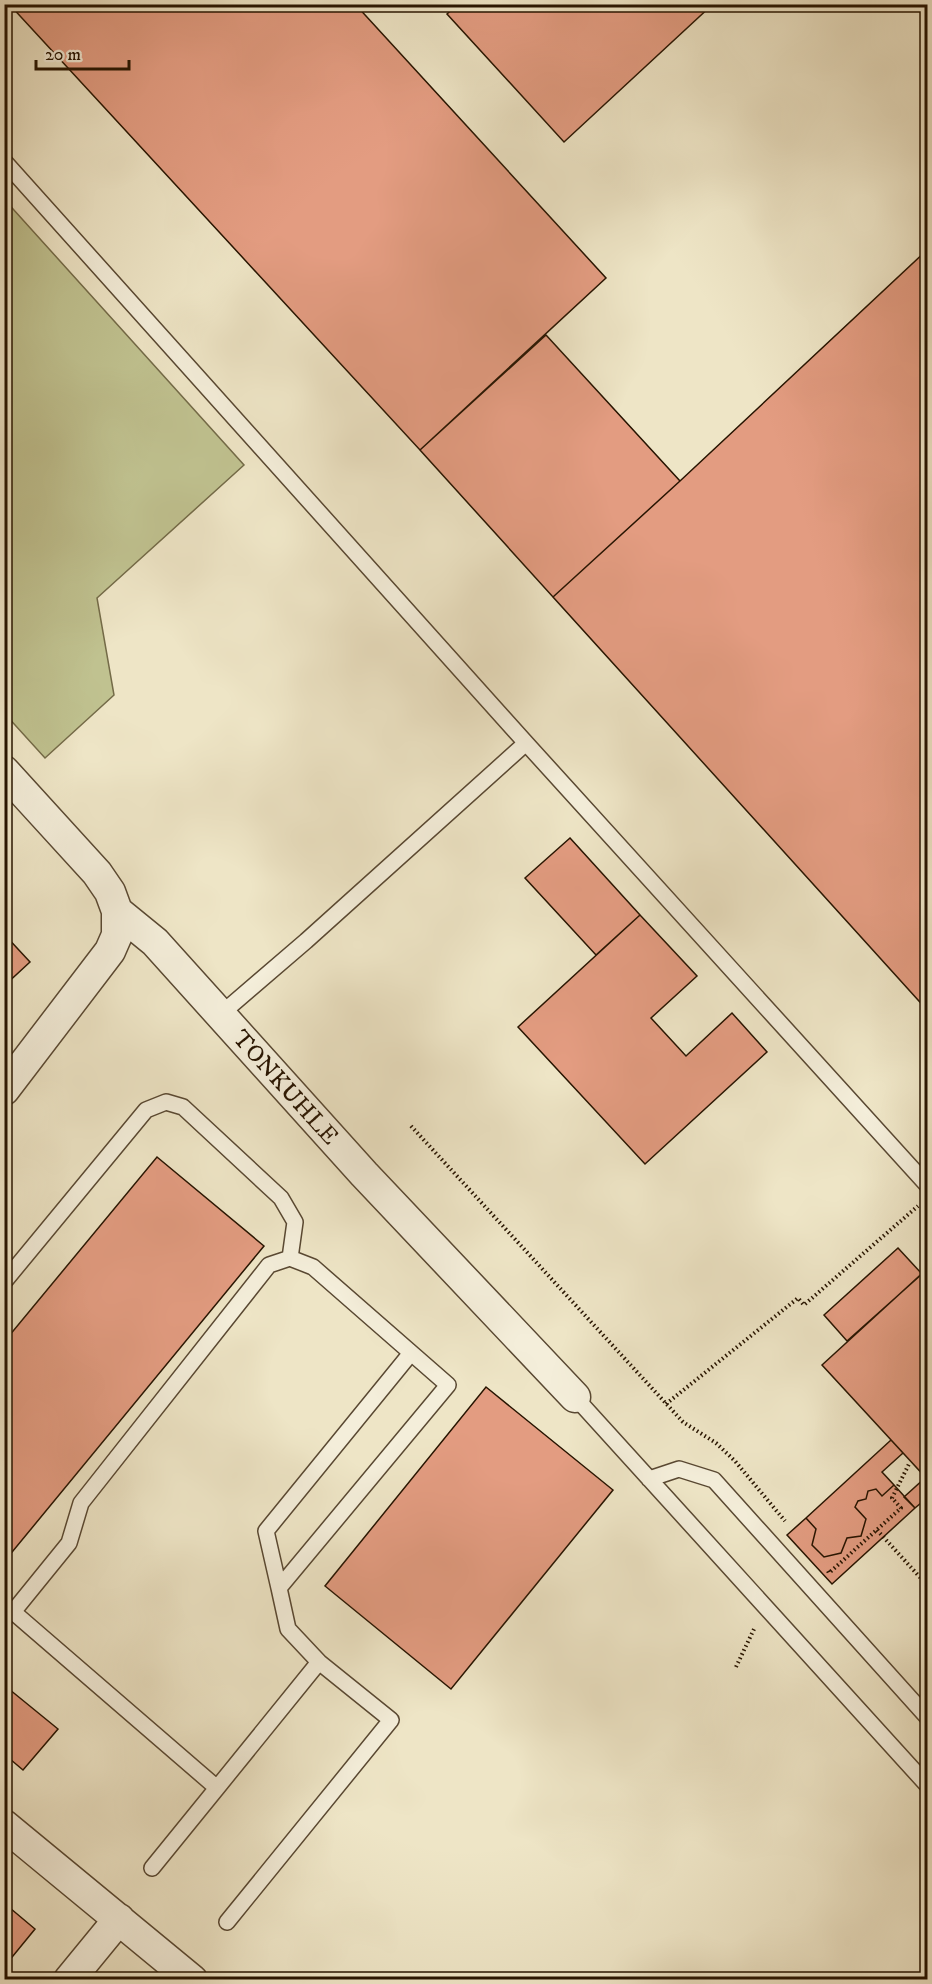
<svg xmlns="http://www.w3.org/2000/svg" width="932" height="1984" font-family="'IM FELL DW Pica',serif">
  <rect width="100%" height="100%" fill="#eee5c6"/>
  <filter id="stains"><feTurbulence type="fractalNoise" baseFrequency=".00333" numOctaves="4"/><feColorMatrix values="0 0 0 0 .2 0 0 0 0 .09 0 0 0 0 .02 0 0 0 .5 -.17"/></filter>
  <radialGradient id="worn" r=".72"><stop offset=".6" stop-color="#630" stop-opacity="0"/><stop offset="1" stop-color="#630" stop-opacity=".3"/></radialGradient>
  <path fill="#c0c290" stroke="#746b48" stroke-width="1.5" d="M4,199L244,465L97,598L114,695L45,758L5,714Z"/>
  <path fill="#e39c81" stroke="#271400" stroke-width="1.5" d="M9,4H355L606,278L420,450Z
    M458,4H713L564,142L447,14Z
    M928,249V1011L553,597L680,481Z
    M546,335L680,481L553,597L420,450Z
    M570,838L640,915L596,955L525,878Z
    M640,915L697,976L651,1018L686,1056L732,1013L767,1052L645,1164L518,1027Z
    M4,934L30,962L4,986Z
    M157,1157L264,1246L8,1557L4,1554V1342Z
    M898,1248L922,1274L847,1341L824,1315Z
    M928,1268V1480L822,1365Z
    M486,1387L613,1490L451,1689L325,1586Z
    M891,1440L903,1453L882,1472L894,1485L882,1496L876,1489L868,1491L866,1499L858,1501L855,1507L866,1519L861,1536L847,1538L841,1553L824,1557L812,1545L816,1529L806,1518Z
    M925,1478L928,1480V1497L915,1508L904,1497Z
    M894,1485L915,1508L832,1584L787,1535L806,1518L816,1529L812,1545L824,1557L841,1553L847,1538L861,1536L866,1519L855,1507L858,1501L866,1499L868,1491L876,1489L882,1496Z
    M4,1685L58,1729L23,1770L4,1754Z
    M4,1903L35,1929L4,1967Z"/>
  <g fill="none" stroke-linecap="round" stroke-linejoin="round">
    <g stroke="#594832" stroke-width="18">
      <path id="service" d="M4,161L526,743L928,1186
        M221,1014L306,941L526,743
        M4,1282L146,1110L166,1102L183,1107L281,1198L295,1222L290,1258
        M575,1397L928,1786
        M649,1479L679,1469L714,1480L928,1718
        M279,1588L266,1531L411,1353
        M4,1604L217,1788L152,1868
        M13,1612L69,1543L81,1503L269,1265L290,1258L313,1267L448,1385L279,1588L288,1629L319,1662
        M217,1788L319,1662L391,1720L227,1922"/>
    </g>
    <g stroke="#594832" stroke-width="33">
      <path id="minor" d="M4,771L97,873L110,892L117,911L155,942L364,1174L575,1397
        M4,1090L110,951L117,935V911
        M4,1825L192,1980
        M69,1980L119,1919"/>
    </g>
    <path stroke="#271400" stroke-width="4" stroke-dasharray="1.5 3" stroke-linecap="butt" d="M411,1126L683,1422L716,1443L735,1461L785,1521
      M666,1404L798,1298L804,1305L918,1206
      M877,1530L928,1586
      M828,1571L829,1573L901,1508L892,1498L909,1464
      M736,1667L754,1629"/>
    <use href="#service" stroke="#f4eeda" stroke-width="15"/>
    <use href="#minor" stroke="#f4eeda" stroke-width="30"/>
  </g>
  <g text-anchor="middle" stroke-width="6" stroke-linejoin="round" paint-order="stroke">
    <g font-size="24" fill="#271400" stroke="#f4eeda">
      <text transform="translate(286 1087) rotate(48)" y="8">TONKUHLE</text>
    </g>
  </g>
  <rect width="932" height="1984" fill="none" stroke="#eee5c6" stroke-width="24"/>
  <rect x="6" y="6" width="920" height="1972" fill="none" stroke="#271400" stroke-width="3"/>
  <rect x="12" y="12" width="908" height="1960" fill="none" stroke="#271400" stroke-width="1.5"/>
  <path d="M36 60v9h93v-9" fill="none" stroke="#271400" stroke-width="3"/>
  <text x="45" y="60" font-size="18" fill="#271400" stroke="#f4eeda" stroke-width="4.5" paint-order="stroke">20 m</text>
  <rect width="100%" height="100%" filter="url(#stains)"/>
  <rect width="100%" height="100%" fill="url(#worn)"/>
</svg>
